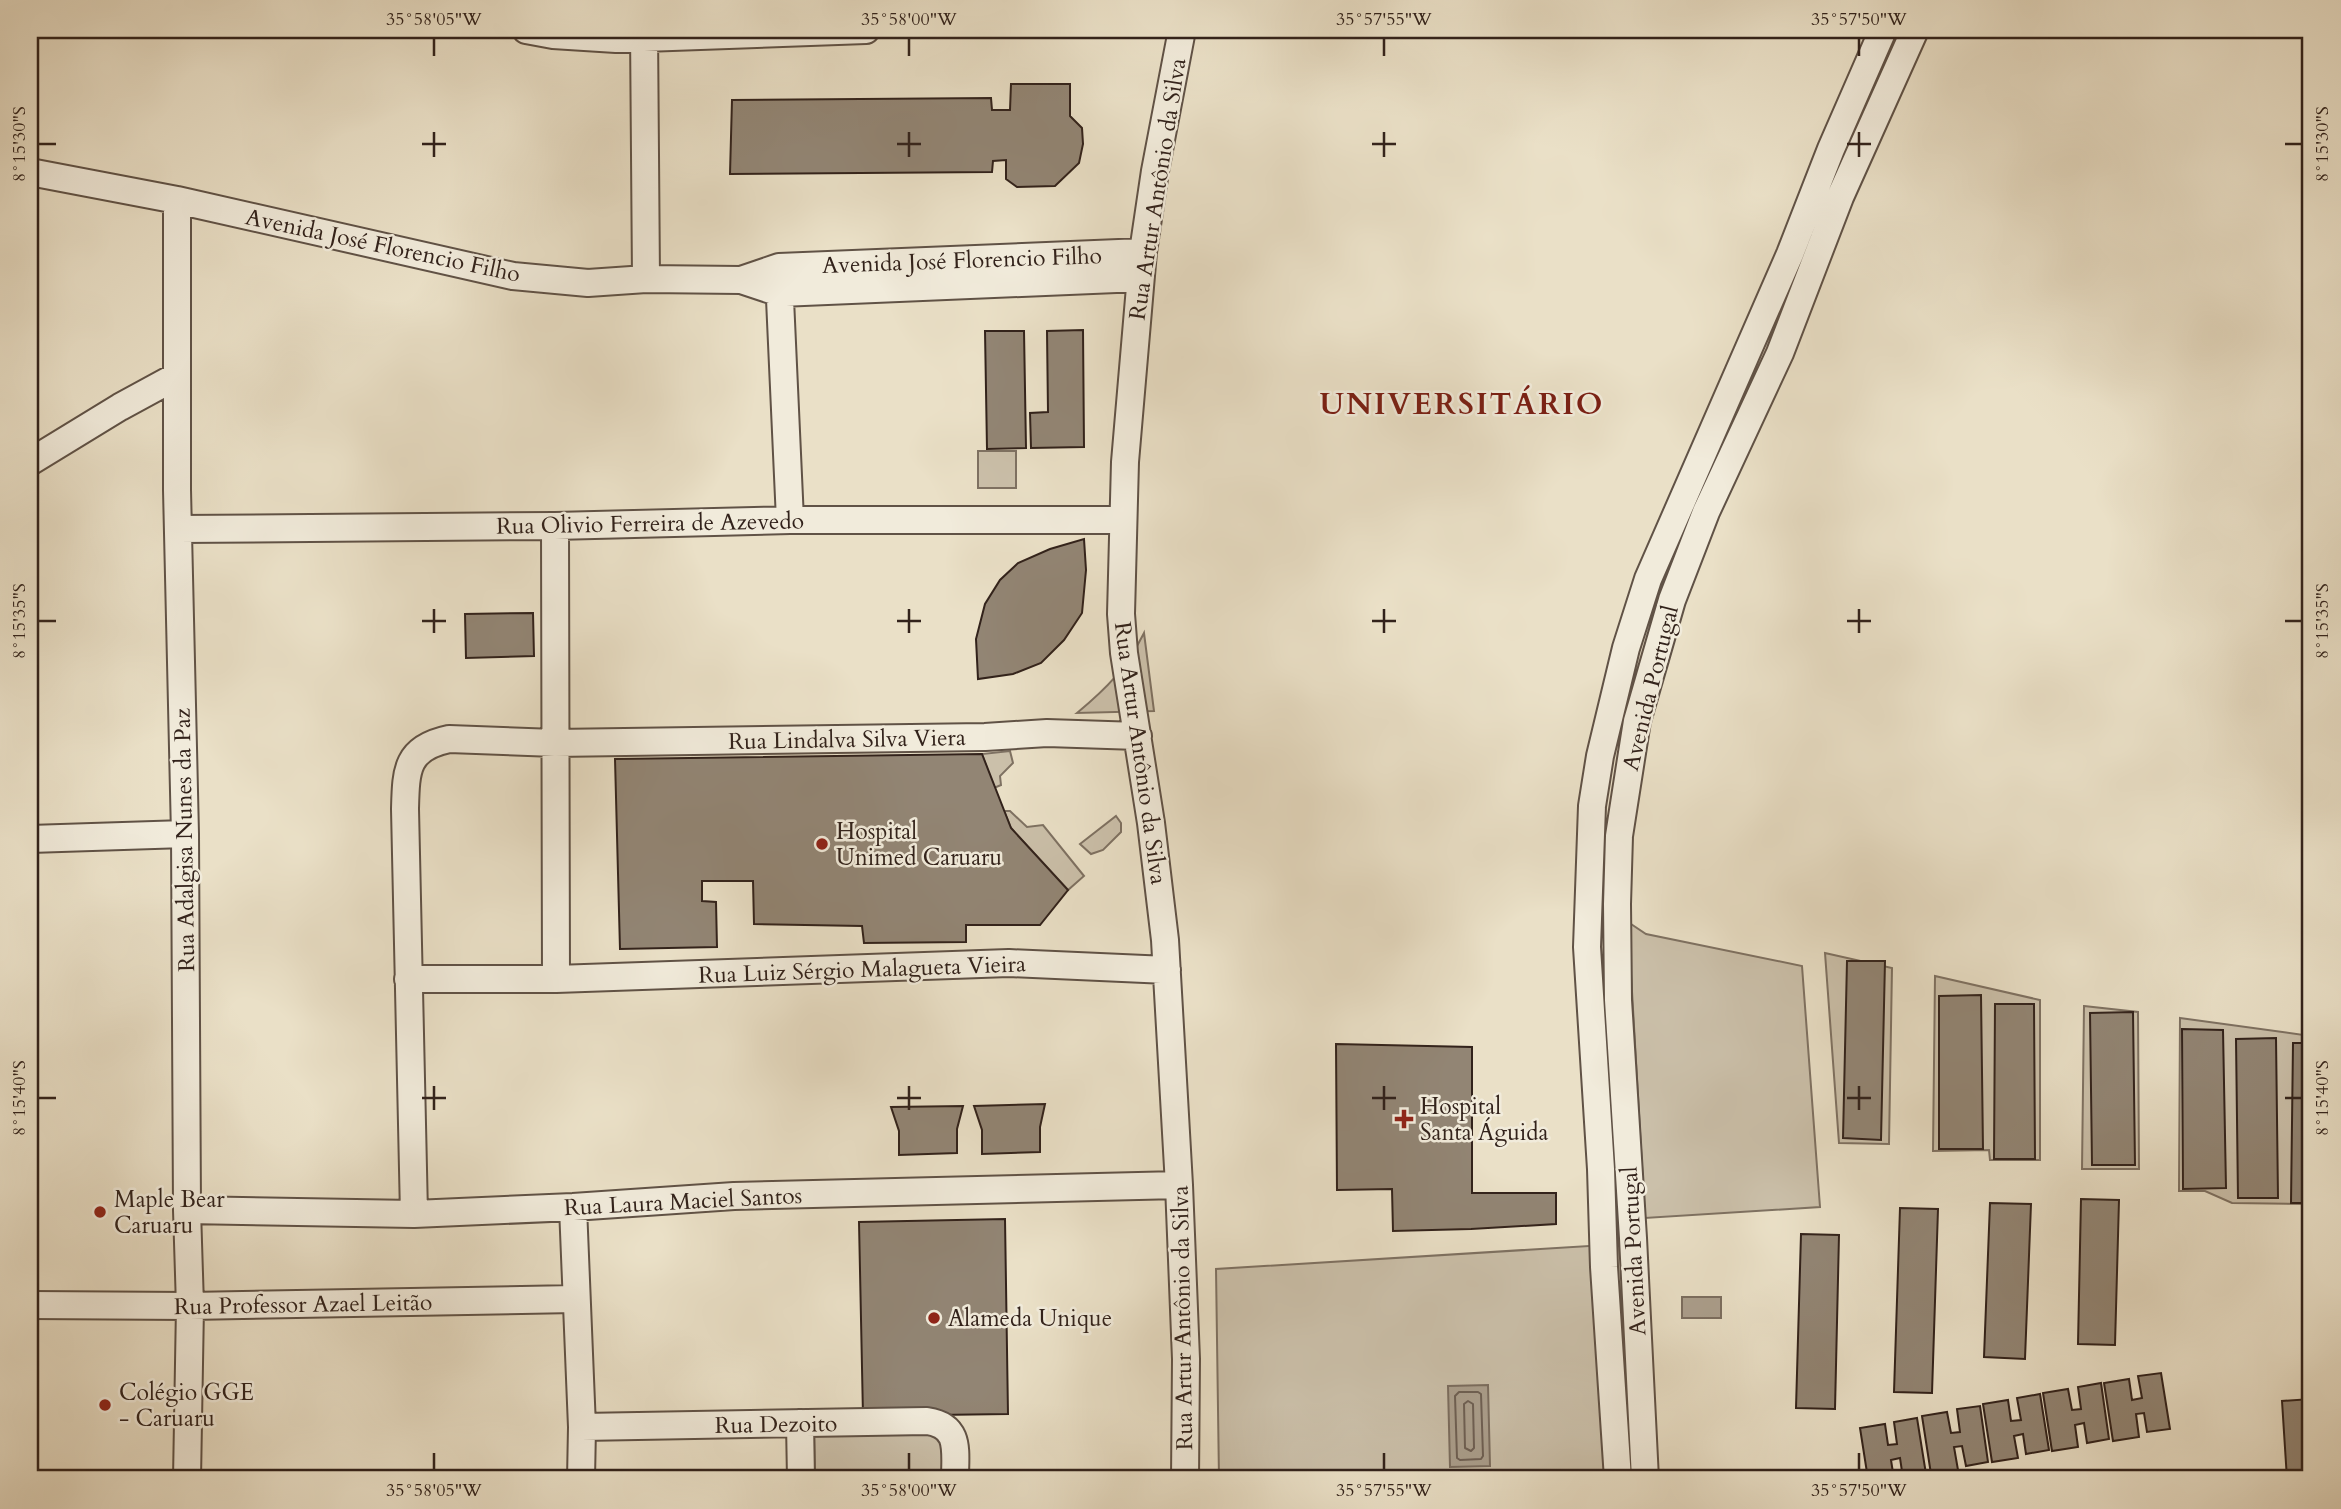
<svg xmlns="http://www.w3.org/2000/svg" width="2341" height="1509" font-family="Cardo,serif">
  <rect width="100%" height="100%" fill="#eae0c7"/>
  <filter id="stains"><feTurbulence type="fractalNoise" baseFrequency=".00286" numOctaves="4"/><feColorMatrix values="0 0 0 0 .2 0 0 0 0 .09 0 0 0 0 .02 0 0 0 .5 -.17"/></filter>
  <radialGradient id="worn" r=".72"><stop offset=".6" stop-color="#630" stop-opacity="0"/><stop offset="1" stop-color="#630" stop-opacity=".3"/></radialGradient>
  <path fill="#cbc0aa" stroke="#7e7162" stroke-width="2" d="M978,451H1016V488H978Z
    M1144,633L1154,711L1077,713C1107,688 1126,669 1144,633Z
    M1010,751L1013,763L1000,776L1001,785L994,788L982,754Z
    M1004,811H1010L1027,827L1043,825L1084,876L1068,890L1011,828Z
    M1116,816L1121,823V832L1103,850L1091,854L1080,844Z
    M1628,922L1646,934L1802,966L1820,1207L1645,1218Z
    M1825,953L1892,968L1889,1144L1839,1143Z
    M1935,976L2040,1000V1160H1990L1989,1150L1933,1151Z
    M2084,1006L2138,1012L2139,1169H2082Z
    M2180,1018L2311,1036V1204L2232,1203L2205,1191H2179Z
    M1605,1245L1615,1479H1219L1216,1269Z
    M943,1425L944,1479H815L814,1428Z"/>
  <path fill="#ab9f8d" stroke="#7b6d5f" stroke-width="2" d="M1682,1297H1721V1318H1682Z
    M1488,1385L1490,1466L1450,1467L1448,1386Z"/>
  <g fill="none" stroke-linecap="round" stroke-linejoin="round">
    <path stroke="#6e6054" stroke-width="2" d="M1459,1392H1478L1481,1394L1483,1456L1481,1459L1460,1460L1457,1458L1455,1396Z
      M1468,1401L1473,1404L1474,1448L1471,1451L1465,1448L1464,1404Z"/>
  </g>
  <path fill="#928574" stroke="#32221b" stroke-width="2" d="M1011,84H1070V116L1082,128L1083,144L1079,163L1055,186L1017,187L1006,179V160L993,161L992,172L730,174L732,100L991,98L992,110H1010Z
    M1083,330L1084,447L1031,448L1030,413L1048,412L1047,331Z
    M985,331H1024L1026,448L987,449Z
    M1084,539L1086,570L1082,613L1064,640L1041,663L1013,674L978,679L976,639L985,604L1000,580L1018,563L1050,549Z
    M533,613L534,656L466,658L465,614Z
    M982,754L1011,828L1068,890L1040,925H966V942L864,943L862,926L754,924L753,881H702V901L716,902L717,947L620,949L615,759Z
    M1847,961H1885L1881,1140L1843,1138Z
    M1981,995L1983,1149H1939V996Z
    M1995,1004H2034L2035,1159H1994Z
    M2133,1012L2135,1165H2092L2090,1013Z
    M2182,1029L2223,1030L2226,1188L2183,1189Z
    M2276,1038L2278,1198H2238L2236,1039Z
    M2293,1043H2311V1203H2291Z
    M1336,1044L1472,1047V1193H1556V1224L1471,1229L1393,1231L1392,1189L1337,1190Z
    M1045,1104L1040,1127V1152L982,1154V1130L974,1106Z
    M963,1106L957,1129V1153L899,1155V1131L891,1107Z
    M2081,1199L2119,1200L2115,1345L2078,1344Z
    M1990,1203L2031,1204L2025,1359L1984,1357Z
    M1900,1208L1938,1209L1932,1393L1894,1392Z
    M1005,1219L1008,1414L863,1416L859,1222Z
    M1801,1234L1839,1235L1835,1409L1796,1408Z
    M2161,1373L2170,1429L2147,1432L2144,1413L2136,1414L2139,1437L2113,1441L2104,1383L2129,1379L2132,1400L2142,1398L2138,1376Z
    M2101,1383L2109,1439L2087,1443L2084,1423L2075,1425L2078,1447L2052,1451L2043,1393L2068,1389L2072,1410L2081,1409L2078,1387Z
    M2040,1394L2049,1450L2026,1454L2023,1434L2014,1436L2018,1458L1992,1462L1983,1404L2008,1400L2011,1421L2021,1420L2017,1398Z
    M2311,1399V1479H2287L2282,1401Z
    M1980,1406L1988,1462L1966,1466L1962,1446L1954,1447L1958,1470L1931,1474L1922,1416L1947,1412L1951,1433L1960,1432L1957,1409Z
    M1917,1418L1926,1474L1903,1478L1900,1458L1891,1460L1894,1479H1868L1860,1428L1885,1424L1888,1445L1897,1444L1894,1422Z
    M1799,1472L1800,1479H1755Z"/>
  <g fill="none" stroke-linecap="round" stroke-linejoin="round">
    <g stroke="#605246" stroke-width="30">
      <path id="minor" d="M526,30L553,35L616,39L866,30
        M644,30L646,279
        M1182,30L1155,171L1143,252L1125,462L1121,614L1124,653L1151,823L1165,940L1179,1185L1186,1359L1185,1479
        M30,172L177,200L513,276L588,283L646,279L741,280L780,293L1140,278
        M177,200V490L185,834L187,1210L190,1306L187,1479
        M779,277L790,520
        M741,280L779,267L1143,252
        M30,462L120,407L177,376
        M555,526L556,979
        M178,529L555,526L790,520H1122
        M30,839L185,834
        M408,979H556L1009,963L1167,970
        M573,1207L582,1427L581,1479
        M187,1210L414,1214L573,1207L734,1196L1179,1185
        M414,1214L405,809C406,770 406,748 449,739L555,743L985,737L1047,733L1138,736
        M30,1305L190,1306L575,1299
        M800,1423L801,1479
        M582,1427L927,1421C961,1426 955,1451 955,1479
        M1618,1479L1604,1267L1601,1169L1587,947L1592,806L1600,756L1626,648L1648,579L1790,254L1831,149L1883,30
        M1645,1479L1633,1238L1618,1000L1617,904L1619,836L1637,721L1672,600L1706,512L1780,353L1840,197L1915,30"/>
    </g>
    <use href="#minor" stroke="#f1ebdb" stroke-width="26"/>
  </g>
  <path fill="none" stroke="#32221b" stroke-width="2.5" d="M434,38V56M909,38V56M1384,38V56M1859,38V56M434,132V157M909,132V157M1384,132V157M1859,132V157M38,144H56M422,144H446M897,144H921M1372,144H1396M1847,144H1871M2285,144H2302M434,609V633M909,609V633M1384,609V633M1859,609V633M38,621H56M422,621H446M897,621H921M1372,621H1396M1847,621H1871M2285,621H2302M434,1086V1110M909,1086V1110M1384,1086V1110M1859,1086V1110M38,1098H56M422,1098H446M897,1098H921M1372,1098H1396M1847,1098H1871M2285,1098H2302M434,1453V1470M909,1453V1470M1384,1453V1470M1859,1453V1470"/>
  <g fill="#8f2418" stroke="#f1ebdb" stroke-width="2.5">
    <circle cx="822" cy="844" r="7"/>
    <path d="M1400.5 1108.5h7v7h7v7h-7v7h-7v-7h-7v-7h7z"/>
    <circle cx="100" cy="1212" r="7"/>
    <circle cx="934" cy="1318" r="7"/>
    <circle cx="105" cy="1405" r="7"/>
  </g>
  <g text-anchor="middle" stroke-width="5" stroke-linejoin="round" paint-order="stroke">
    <g font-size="23" fill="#32221b" stroke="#f1ebdb">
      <text transform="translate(1157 189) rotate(-81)" y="8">Rua Artur Antônio da Silva</text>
      <text transform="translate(383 245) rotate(12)" y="8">Avenida José Florencio Filho</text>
      <text transform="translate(962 260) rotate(-2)" y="8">Avenida José Florencio Filho</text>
      <text transform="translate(650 523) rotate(-1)" y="8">Rua Olivio Ferreira de Azevedo</text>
      <text transform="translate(1650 688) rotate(-76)" y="8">Avenida Portugal</text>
      <text transform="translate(847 739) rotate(-1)" y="8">Rua Lindalva Silva Viera</text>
      <text transform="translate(1141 753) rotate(82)" y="8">Rua Artur Antônio da Silva</text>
      <text transform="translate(184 840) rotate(-91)" y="8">Rua Adalgisa Nunes da Paz</text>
      <text transform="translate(862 969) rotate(-2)" y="8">Rua Luiz Sérgio Malagueta Vieira</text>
      <text transform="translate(683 1201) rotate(-3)" y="8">Rua Laura Maciel Santos</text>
      <text transform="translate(1633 1251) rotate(-93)" y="8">Avenida Portugal</text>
      <text transform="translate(303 1304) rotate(-1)" y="8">Rua Professor Azael Leitão</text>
      <text transform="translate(1182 1318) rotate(-91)" y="8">Rua Artur Antônio da Silva</text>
      <text transform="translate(776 1424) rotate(-1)" y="8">Rua Dezoito</text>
    </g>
    <g font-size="23" fill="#32221b" stroke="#f1ebdb" text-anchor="start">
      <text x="836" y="839">Hospital<tspan x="836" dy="26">Unimed Caruaru</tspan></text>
      <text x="1420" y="1114">Hospital<tspan x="1420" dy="26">Santa Águida</tspan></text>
      <text x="114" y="1207">Maple Bear<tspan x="114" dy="26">Caruaru</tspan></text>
      <text x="948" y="1326">Alameda Unique</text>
      <text x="119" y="1400">Colégio GGE<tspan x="119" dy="26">- Caruaru</tspan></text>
    </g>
    <g font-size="30" font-weight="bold" letter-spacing="2" fill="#7a1f14" stroke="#f1ebdb">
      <text x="1462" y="414">UNIVERSITÁRIO</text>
    </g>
  </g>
  <rect width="2341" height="1509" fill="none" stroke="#eae0c7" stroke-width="77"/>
  <rect x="38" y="38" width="2264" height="1432" fill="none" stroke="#32221b" stroke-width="2.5"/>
  <g font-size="18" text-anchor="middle" fill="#32221b">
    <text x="434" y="25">35°58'05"W</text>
    <text x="909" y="25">35°58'00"W</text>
    <text x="1384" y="25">35°57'55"W</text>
    <text x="1859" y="25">35°57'50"W</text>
    <text transform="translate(19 144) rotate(-90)" y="6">8°15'30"S</text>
    <text transform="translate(2322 144) rotate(-90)" y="6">8°15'30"S</text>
    <text transform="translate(19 621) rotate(-90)" y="6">8°15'35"S</text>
    <text transform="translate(2322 621) rotate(-90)" y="6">8°15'35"S</text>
    <text transform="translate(19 1098) rotate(-90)" y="6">8°15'40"S</text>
    <text transform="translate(2322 1098) rotate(-90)" y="6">8°15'40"S</text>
    <text x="434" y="1496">35°58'05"W</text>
    <text x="909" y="1496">35°58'00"W</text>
    <text x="1384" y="1496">35°57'55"W</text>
    <text x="1859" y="1496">35°57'50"W</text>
  </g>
  <rect width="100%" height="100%" filter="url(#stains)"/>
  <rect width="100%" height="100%" fill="url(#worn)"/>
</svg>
